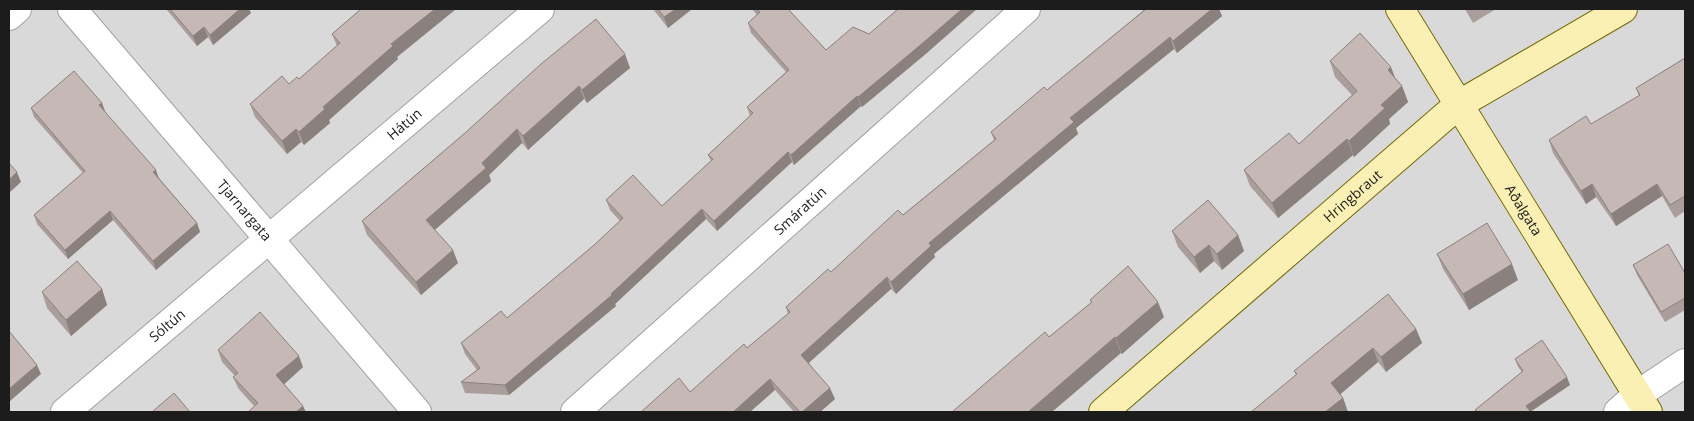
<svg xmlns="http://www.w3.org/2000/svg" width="1694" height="421" font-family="'Open Sans',sans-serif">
  <rect width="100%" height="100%" fill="#eee7e1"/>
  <path fill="#dad9d9" d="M9,9H1685V412H9Z"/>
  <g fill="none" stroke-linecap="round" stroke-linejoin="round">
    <g stroke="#a0a0a0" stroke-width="30">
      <g id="street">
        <path id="s1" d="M72,9L417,412"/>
        <path d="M9,16L17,9"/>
        <path id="s2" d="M65,412L540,9"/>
        <path id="s3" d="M575,412L1026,9"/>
        <path d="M1618,412L1637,395L1685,363"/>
      </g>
    </g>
    <g stroke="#736a03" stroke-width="30">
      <g id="secondary">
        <path id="s4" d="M1400,9L1648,412"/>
        <path id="s5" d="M1103,412L1458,105L1623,9"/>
      </g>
    </g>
    <use href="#street" stroke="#fff" stroke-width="28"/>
    <use href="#secondary" stroke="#faf0b3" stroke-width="28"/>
  </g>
  <path fill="#a99e9c" d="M166,9H249L251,13L213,45L208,37L197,46Z
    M361,9H456L397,57L398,59L329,120L330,123L304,145L301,142L287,154L255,117L250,104L299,79L337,46L332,34Z
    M653,9H692L668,28Z
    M752,9H788L826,50L869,34L928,52L862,107L861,106L794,165L792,162L717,231L706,219L615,304L616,306L509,395L465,393L461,382L477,370L465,354L461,343L507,318L593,246L620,221L610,210L606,200L662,206L711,161L708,155L750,116L747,107L786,72L751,33L748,23L757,15Z
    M1142,9H1219L1222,16L1177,53L1174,49L1076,128L1078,134L934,254L935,257L896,294L891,289L809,363L835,399L820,412H794L775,390L690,392L747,348L788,314L786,307L903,215L994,140L991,132L1047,90L1143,11Z
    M1465,9H1496L1473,23Z
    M596,19L630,68L587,103L584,99L528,150L522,143L489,175L491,181L435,230L458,263L421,295L367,235L362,221L465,133Z
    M1685,58V211L1675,218L1662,196L1616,226L1596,197L1586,204L1553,153L1549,140L1591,124L1639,96L1636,88Z
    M1330,61L1396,79L1402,86L1408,102L1389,119L1390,124L1354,157L1353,155L1278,218L1250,186L1244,170L1299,144L1352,95L1335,77Z
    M102,103L104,112L159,178L197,223L200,232L156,270L113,220L68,259L37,224L34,215L83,173L34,117L31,108Z
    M1172,231L1238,235L1244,251L1222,270L1214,261L1200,273L1178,247Z
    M1437,254L1518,280L1469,310L1443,269Z
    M1633,265L1685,273V310L1665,322L1637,275Z
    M102,289L107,305L71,336L47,308L42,292Z
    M1090,300L1164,317L1122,354L1121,353L1049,337L1091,303Z
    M1416,329L1422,343L1386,372L1378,362L1340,394L1343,398L1348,412L1296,375L1294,371Z
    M218,350L303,367L284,384L254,406L238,388L233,377L235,376L222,362Z
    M1515,359L1570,385L1530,412H1476L1475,410L1522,372L1518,367Z"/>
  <path fill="#8a817f" d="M240,9H249L251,13L213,45L210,35Z
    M435,9H456L397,57L398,59L329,120L330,123L304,145L299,132L323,107L391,44Z
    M676,9H692L668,28L664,17Z
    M962,9H977L928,52L862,107L858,97Z
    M1212,9H1219L1222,16L1177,53L1173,41Z
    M204,27L208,37L197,46L193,36Z
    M1170,37L1174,49L1076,128L1078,134L934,254L935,257L896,294L891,282L929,243L1070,118Z
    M625,54L630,68L587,103L582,90Z
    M1391,67L1397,83L1388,70Z
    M579,86L584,99L528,150L523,136Z
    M1402,86L1408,102L1389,119L1390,124L1354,157L1349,141L1381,105Z
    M857,96L861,106L794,165L791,155Z
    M102,103L105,111L102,114L99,105Z
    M296,129L301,142L287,154L282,141Z
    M517,129L522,143L489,175L491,181L431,233L426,220L482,163Z
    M1347,139L1353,155L1278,218L1272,203Z
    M788,152L792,162L717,231L714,221Z
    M156,170L159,179L153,172Z
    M17,172L21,182L9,193V180Z
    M1592,184L1596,197L1586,204L1581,191Z
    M1657,184L1662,196L1616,226L1611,214Z
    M702,209L706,219L615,304L616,306L509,395L505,385L611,294Z
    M110,211L113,220L68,259L65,250Z
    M197,223L200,232L156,270L153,261Z
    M1238,235L1244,251L1222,270L1217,254Z
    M1209,245L1214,261L1200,273L1194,257Z
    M453,250L458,263L421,295L416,282Z
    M1512,264L1518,280L1469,310L1463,294Z
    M887,277L891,289L805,366L801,355Z
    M102,289L107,305L71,336L66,320Z
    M1158,302L1164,317L1122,354L1116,338Z
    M1416,329L1422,343L1386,372L1381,357Z
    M1115,337L1121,353L1052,412H1028Z
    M1373,348L1378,362L1336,398L1331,383Z
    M299,356L303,367L281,387L276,375Z
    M37,365L41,374L9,402V389Z
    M1567,377L1570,385L1530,412H1528L1526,406Z
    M770,379L775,390L750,412H733Z
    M830,388L835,399L820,412H802Z
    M1343,398L1348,412H1325Z
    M303,406L306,412H296Z"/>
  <path fill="#c5b8b5" stroke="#8a817f" d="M170,9H240L210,35L204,27L193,36Z
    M361,9H435L391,44L393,46L323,107L325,109L299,132L296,129L282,141L250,104L282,76L289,84L297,77L299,79L340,43L332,34Z
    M658,9H676L664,17Z
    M757,9H788L826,50L853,27L869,34L898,9H962L924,42L858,97L857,96L791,155L788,152L714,221L702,209L611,294L612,295L505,385L461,382L480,368L461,343L501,311L507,318L593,246L623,218L606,200L633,175L662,206L713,159L708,155L753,113L747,107L789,70L748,23L760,12Z
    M1146,9H1212L1173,41L1170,37L1070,118L1074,122L929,243L931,246L891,282L887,277L801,355L830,388L802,412H800L770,379L733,412H641L679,378L690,392L744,344L747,348L790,312L786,307L828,269L831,272L898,210L903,215L996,139L991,132L1044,87L1047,90Z
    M596,19L625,54L582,90L579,86L523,136L517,129L482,163L486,168L426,220L453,250L416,282L362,221L465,133L541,64Z
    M1360,33L1391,67L1388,70L1402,86L1381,105L1385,108L1349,141L1347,139L1272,203L1244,170L1289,133L1299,144L1357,91L1330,61Z
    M1685,58V196L1670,205L1657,184L1611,214L1592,184L1581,191L1549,140L1586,116L1591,124L1640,95L1636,88Z
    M74,71L102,103L99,105L156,170L153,172L197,223L153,261L110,211L65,250L34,215L85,171L31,108Z
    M9,163L17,172L9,180Z
    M1208,200L1238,235L1217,254L1209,245L1194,257L1172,231Z
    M1487,223L1512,264L1463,294L1437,254Z
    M1668,244L1685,273V298L1661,312L1633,265Z
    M77,261L102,289L66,320L42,292Z
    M1128,266L1158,302L1116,338L1115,337L1028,412H952L1045,332L1049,337L1092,302L1090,300Z
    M1388,294L1416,329L1381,357L1373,348L1331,383L1343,398L1325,412H1251L1297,374L1294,371Z
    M260,312L299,356L276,375L303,406L296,412H248L258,403L233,377L238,373L218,350Z
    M9,331L37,365L9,389Z
    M1542,340L1567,377L1526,406L1530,411L1528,412H1478L1475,410L1523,371L1515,359Z
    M174,393L190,412H152Z"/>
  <g text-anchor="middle" stroke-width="5" stroke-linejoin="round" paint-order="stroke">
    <g font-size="14" fill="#1c1c1c" stroke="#fff">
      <text dy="5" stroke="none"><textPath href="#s2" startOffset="445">Hátún</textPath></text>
      <text dy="5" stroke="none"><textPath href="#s5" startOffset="330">Hringbraut</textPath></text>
      <text dy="5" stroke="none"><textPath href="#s1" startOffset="265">Tjarnargata</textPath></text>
      <text dy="5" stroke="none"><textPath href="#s3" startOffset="302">Smáratún</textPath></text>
      <text dy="5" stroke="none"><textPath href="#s4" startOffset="236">Aðalgata</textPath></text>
      <text dy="5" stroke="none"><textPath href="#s2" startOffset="134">Sóltún</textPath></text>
    </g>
  </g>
  <rect width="1694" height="421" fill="none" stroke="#1c1c1c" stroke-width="20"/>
</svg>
